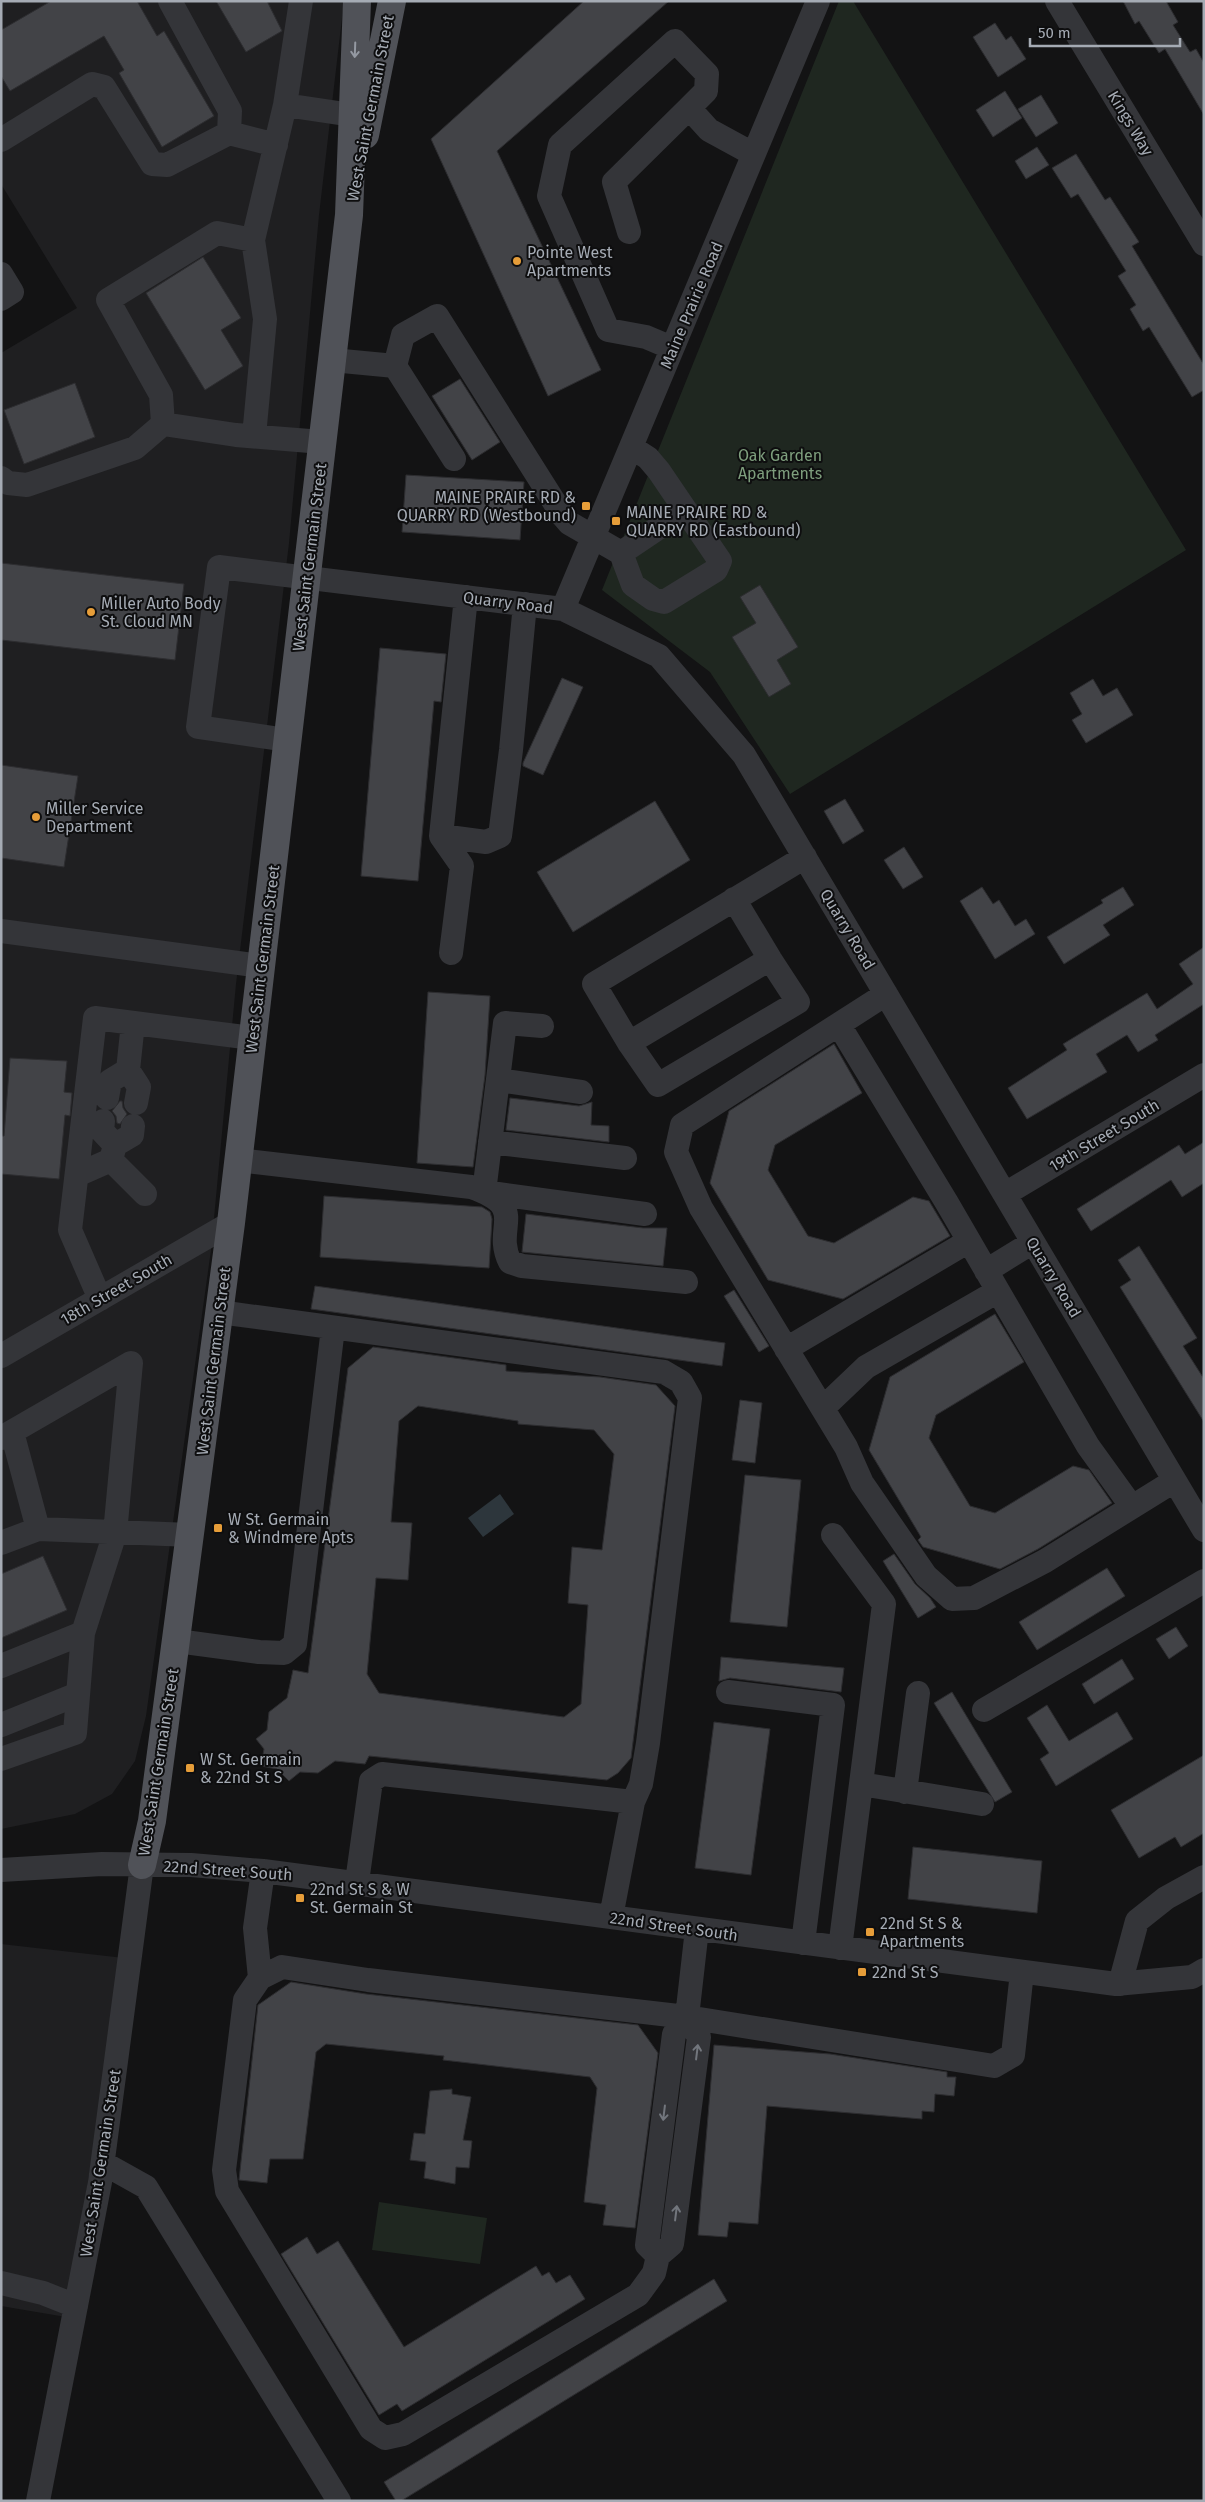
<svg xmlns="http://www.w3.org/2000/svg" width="1205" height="2502" font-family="'Fira Sans',sans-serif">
  <rect width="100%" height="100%" fill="#131314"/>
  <path fill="#1f1f21" d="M1,1H344L319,215L289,543L236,984L211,1250L146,1716L135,1761L112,1794L75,1814L1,1829V353L77,308L1,184Z
    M1,1944L124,1958L66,2317L1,2306Z"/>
  <path fill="#1f2720" d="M839,1H853L1186,550L790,794L710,672L602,590Z
    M379,2202L487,2218L480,2264L372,2250Z"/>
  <path fill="#2d363c" d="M500,1494L514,1514L483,1537L468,1518Z"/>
  <path fill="#424347" stroke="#2d2d30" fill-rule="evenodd" d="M51,1H137L157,36L164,31L214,116L162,147L119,73L124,70L104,36L10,91L1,76V30Z
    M216,1H267L282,31L246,52Z
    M584,1H669L497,151L601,370L548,396L431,139Z
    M1123,1H1166L1178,22L1173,25L1190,52L1196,49L1204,63V115L1165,49L1159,53L1139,21L1135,24Z
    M995,23L1006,40L1011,36L1026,59L998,77L973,37Z
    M1005,91L1022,118L993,137L976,110Z
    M1041,95L1058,123L1036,137L1018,109Z
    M1037,147L1049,165L1026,179L1015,161Z
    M1076,154L1105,200L1110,197L1139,242L1132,246L1204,365V390L1192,397L1149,327L1143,331L1130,309L1136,305L1118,276L1126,271L1078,194L1071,198L1052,168Z
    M203,257L241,318L221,330L243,366L205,390L146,293Z
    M460,379L500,442L472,460L432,396Z
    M75,383L95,437L24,464L4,410Z
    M406,475L524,482L520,540L402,532Z
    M1,563L184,584L175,660L1,640Z
    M760,585L798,647L777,660L791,684L769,697L732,637L756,623L740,597Z
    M380,648L446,654L441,702L434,701L418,881L361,876Z
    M562,678L583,687L543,775L523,766V763Z
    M1093,679L1103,696L1117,688L1133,715L1086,743L1072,720L1082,714L1070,693Z
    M1,765L78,776L64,867L1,858Z
    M845,799L864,831L843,844L824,811Z
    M655,801L690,860L573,932L537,872Z
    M904,847L923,877L903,889L884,860Z
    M982,887L993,904L999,900L1015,926L1026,919L1035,934L995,959L960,901Z
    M1123,887L1134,905L1103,925L1110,935L1064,964L1047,937L1103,903L1101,900Z
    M1204,947V1004L1155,1035L1158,1040L1138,1052L1127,1035L1096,1054L1107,1072L1027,1119L1008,1088L1067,1050L1063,1044L1147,993L1157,1009L1193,984L1179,964Z
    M428,992L490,996L485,1075L473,1167L417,1163Z
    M834,1044L862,1093L775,1145L768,1170L808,1236L834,1243L913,1197L929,1201L950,1236L843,1299L768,1280L710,1183L729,1111Z
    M10,1058L67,1061L64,1092L72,1093L70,1116L65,1115L59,1179L1,1174V1136H4Z
    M510,1098L579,1106L592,1102L591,1125L609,1126V1142L506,1130Z
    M120,1101H122L123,1108L127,1114L120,1124L117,1123L116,1116L112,1111Z
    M1204,1142V1183L1182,1197L1171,1180L1091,1231L1077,1209L1179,1145L1185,1154Z
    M324,1196L482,1207L490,1212L492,1219L489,1268L320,1257Z
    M526,1214L643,1228H667L663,1266L522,1252Z
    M1139,1246L1197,1338L1183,1346L1204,1379V1422L1120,1287L1131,1280L1118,1260Z
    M315,1286L725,1343L722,1366L311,1309Z
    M734,1290L769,1346L759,1352L724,1296Z
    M995,1314L1024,1362L936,1415L929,1438L970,1506L995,1513L1073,1466L1089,1470L1112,1503L1038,1549L1000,1569L923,1547L918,1540L921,1537L869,1450L890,1377Z
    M373,1347L506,1365V1371L600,1377L656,1385L675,1406L631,1758L618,1773L607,1780L369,1756L365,1764L335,1761L318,1773L300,1772L289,1781L277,1769L261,1766L264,1749L256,1739L267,1730L269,1712L287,1698L293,1670L308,1673L348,1368ZM418,1406L518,1421V1424L594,1430L614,1454L602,1550L572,1547L568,1603L588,1605L581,1704L564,1717L379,1693L367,1674L376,1578L408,1580L412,1523L391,1522L399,1421Z
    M740,1400L762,1403L755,1463L732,1460Z
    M745,1475L801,1480L787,1627L730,1622Z
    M894,1554L915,1584L930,1598L936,1607L918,1618L883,1561Z
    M43,1556L67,1610L1,1638V1574Z
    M1107,1568L1125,1596L1037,1650L1019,1622Z
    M1176,1627L1188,1646L1169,1659L1156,1639Z
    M721,1657L844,1668L841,1692L730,1678L719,1681Z
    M1122,1659L1134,1679L1094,1704L1082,1684Z
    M952,1692L1012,1792L995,1802L934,1703Z
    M1047,1705L1069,1741L1117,1712L1133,1739L1056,1786L1040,1759L1049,1753L1027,1718Z
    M714,1722L770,1729L751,1875L695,1868Z
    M1204,1755V1833L1181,1847L1175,1837L1139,1858L1111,1810Z
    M913,1847L1042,1861L1037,1913L908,1899Z
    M291,1982L366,1994L638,2025L658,2053L635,2228L603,2225L606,2205L584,2202L597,2088L590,2077L443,2060L444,2056L326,2044L316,2052L303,2159H270L267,2183L239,2180L258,2005Z
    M714,2045L830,2054L947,2072V2077H956L954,2096L935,2094L934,2112L922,2111V2119L767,2106L758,2224L729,2222L727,2237L698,2235Z
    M452,2089V2094L471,2097L463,2140L472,2141L469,2168L456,2167L455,2184L424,2178L426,2162L410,2160L414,2133L425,2134L430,2091Z
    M307,2237L317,2254L338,2241L404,2347L536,2266L542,2276L549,2272L556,2283L570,2275L585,2299L402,2411L397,2404L379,2415L281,2254Z
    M714,2279L727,2301L401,2501H396L384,2482Z"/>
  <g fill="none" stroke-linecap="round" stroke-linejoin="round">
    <path stroke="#343539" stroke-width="24" d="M1057,1L1204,244
      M285,105L352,115
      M229,133L276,145
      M1,140L92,84L104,87L152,164L167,165L229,133L230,111L170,1
      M629,232L614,182L689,108
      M253,240L265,319L254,436
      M1,274L12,292L1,299
      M672,348L646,337L608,330L549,196L560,145L675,41L707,74L706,91L689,108L709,130L753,154
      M332,360L395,366L403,335L437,316L563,516L569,523L621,553L633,585L653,599L664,602L716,570L720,561L659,471L648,458L631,447
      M395,366L454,459
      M163,424L161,395L108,300L217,233L253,240L285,105L301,1
      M1,478L8,483L27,485L135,448L163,424L236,435L322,442
      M621,553L685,510
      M563,609L818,1
      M287,740L198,727L219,567L563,609L659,656L744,755L1204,1530
      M441,836L486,842L500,836L511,750L525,604
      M734,899L770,959L629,1043L594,984L805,857
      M1,931L260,966
      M451,953L462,866L441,836L466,597
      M886,994L682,1125L676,1152L701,1208L846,1447L862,1483L926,1576L952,1599L974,1598L1045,1561L1174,1481
      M839,1025L947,1203L1088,1446L1132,1507
      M542,1026L505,1023L484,1192L645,1214
      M629,1043L658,1085L798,1002L770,959
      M128,1070L133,1023
      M498,1080L581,1092
      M107,1098L110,1081L128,1070L139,1087L136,1103
      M103,1121L102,1131L115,1145
      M490,1142L625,1158
      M111,1160L145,1194
      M238,1160L471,1187C531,1208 492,1226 510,1262L522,1266L686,1282
      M77,1175L111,1160L115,1145L132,1135L133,1126
      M1005,1194L1204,1075
      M986,1271L1033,1242
      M100,1299L70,1230L95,1018L252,1038
      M219,1312L664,1372L681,1382L690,1398L648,1743L641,1784L633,1802L611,1917
      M786,1349L969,1241
      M1,1356L231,1223
      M823,1408L866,1367L998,1291
      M1,1438L131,1363L115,1533L83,1633
      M38,1529L191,1535
      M833,1535L884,1604L840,1948
      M1,1543L38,1529L12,1432
      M177,1641L259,1652L284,1653L295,1644L333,1328
      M1,1666L83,1633L75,1733L1,1759
      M728,1692L833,1705L803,1943
      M984,1710L1204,1581
      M1,1725L78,1694
      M861,1784L982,1804
      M905,1792L918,1693
      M1,1870L102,1864L191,1865L263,1871L1116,1984L1192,1977L1204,1970
      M357,1882L371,1781L382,1774L633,1802
      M260,1978L255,1928L263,1871
      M1120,1984L1137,1921L1166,1898L1204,1877
      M687,2017L699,2037L672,2244L658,2256L654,2273L638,2295L403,2434L385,2438L371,2429L227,2191L224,2170L245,2000L260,1978L282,1967L368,1980L687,2017L994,2066L1013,2055L1022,1972
      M103,2163L146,2187L339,2501
      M658,2256L647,2245L674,2034L687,2017L697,1929
      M1,2283L43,2293L76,2306
      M38,2501L100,2182L142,1865"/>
    <path stroke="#505258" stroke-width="28" d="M365,135L392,1
      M142,1865L152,1821L231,1223L349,215L357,1"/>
  </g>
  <defs><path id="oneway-shaft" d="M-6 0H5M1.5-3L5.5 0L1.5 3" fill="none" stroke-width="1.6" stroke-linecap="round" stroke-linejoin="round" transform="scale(1.25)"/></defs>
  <use stroke="#9499a2" href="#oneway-shaft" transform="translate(355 50) rotate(92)"/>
  <g stroke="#72767d">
    <use href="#oneway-shaft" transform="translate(697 2052) rotate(-83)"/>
    <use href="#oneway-shaft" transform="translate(664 2113) rotate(97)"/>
    <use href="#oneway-shaft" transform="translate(676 2213) rotate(-83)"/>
  </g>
  <g fill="#e69d39" stroke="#0e0e0f" stroke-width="2">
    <circle cx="517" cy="261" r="5"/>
    <rect x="581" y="501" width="10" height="10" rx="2.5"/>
    <rect x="611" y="516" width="10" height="10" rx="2.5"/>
    <circle cx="91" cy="612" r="5"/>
    <circle cx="36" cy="817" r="5"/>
    <rect x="213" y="1523" width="10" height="10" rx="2.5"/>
    <rect x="185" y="1763" width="10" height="10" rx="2.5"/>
    <rect x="295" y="1893" width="10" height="10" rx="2.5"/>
    <rect x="865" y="1927" width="10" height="10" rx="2.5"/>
    <rect x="857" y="1967" width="10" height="10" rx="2.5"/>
  </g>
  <g text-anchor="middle" stroke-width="4" stroke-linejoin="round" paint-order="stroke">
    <g font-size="16" fill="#a5abb4" stroke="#0e0e0f">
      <text transform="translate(370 108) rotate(-79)" y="6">West Saint Germain Street</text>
      <text transform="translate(1131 123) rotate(59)" y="6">Kings Way</text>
      <text transform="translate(691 305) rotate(-67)" y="6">Maine Prairie Road</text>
      <text transform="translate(309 557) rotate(-83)" y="6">West Saint Germain Street</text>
      <text transform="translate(508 602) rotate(7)" y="6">Quarry Road</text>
      <text transform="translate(848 929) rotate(59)" y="6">Quarry Road</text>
      <text transform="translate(262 959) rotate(-83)" y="6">West Saint Germain Street</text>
      <text transform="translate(1104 1135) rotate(-31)" y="6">19th Street South</text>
      <text transform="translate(1054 1277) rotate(59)" y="6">Quarry Road</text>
      <text transform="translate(116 1289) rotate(-30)" y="6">18th Street South</text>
      <text transform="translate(213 1361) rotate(-83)" y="6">West Saint Germain Street</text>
      <text transform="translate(158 1762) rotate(-81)" y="6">West Saint Germain Street</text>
      <text transform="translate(228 1870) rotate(4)" y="6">22nd Street South</text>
      <text transform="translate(674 1926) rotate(8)" y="6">22nd Street South</text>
      <text transform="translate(100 2163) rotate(-81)" y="6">West Saint Germain Street</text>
    </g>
    <g font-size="16" fill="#a5abb4" stroke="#0e0e0f" text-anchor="start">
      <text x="527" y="258">Pointe West<tspan x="527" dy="18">Apartments</tspan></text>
      <text x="576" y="503" text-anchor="end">MAINE PRAIRE RD &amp;<tspan x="576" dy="18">QUARRY RD (Westbound)</tspan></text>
      <text x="626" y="518">MAINE PRAIRE RD &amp;<tspan x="626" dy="18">QUARRY RD (Eastbound)</tspan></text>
      <text x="101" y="609">Miller Auto Body<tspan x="101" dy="18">St. Cloud MN</tspan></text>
      <text x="46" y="814">Miller Service<tspan x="46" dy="18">Department</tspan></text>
      <text x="228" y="1525">W St. Germain<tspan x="228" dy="18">&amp; Windmere Apts</tspan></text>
      <text x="200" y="1765">W St. Germain<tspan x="200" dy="18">&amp; 22nd St S</tspan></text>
      <text x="310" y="1895">22nd St S &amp; W<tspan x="310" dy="18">St. Germain St</tspan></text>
      <text x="880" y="1929">22nd St S &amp;<tspan x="880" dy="18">Apartments</tspan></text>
      <text x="872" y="1978">22nd St S</text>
    </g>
    <g font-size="16" fill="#7e9e7d" stroke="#0e0e0f">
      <text x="780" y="461">Oak Garden<tspan x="780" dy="18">Apartments</tspan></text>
    </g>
  </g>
  <rect width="1205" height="2502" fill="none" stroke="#a5abb4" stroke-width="5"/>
  <path d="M1030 38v8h150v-8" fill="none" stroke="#a5abb4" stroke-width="2.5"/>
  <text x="1038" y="38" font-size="15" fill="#a5abb4" stroke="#0e0e0f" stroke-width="4" paint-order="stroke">50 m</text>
</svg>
